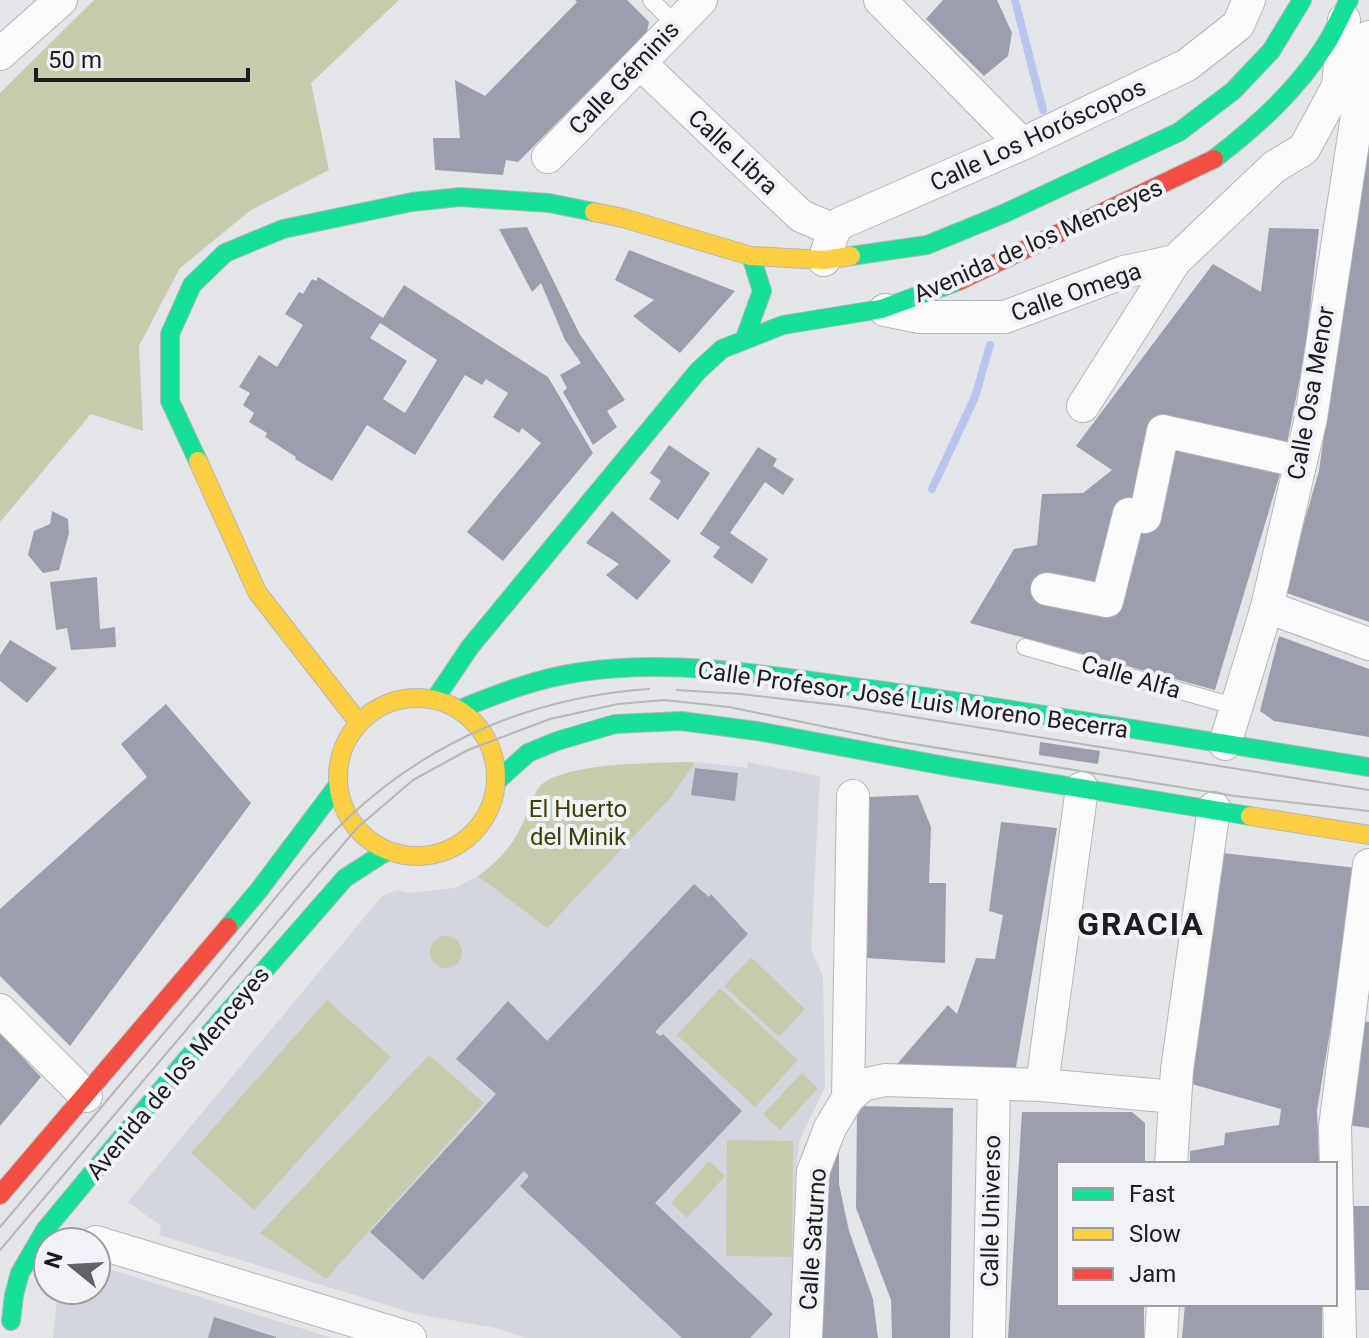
<svg xmlns="http://www.w3.org/2000/svg" width="1369" height="1338" font-family="Roboto,sans-serif">
  <rect width="100%" height="100%" fill="#e4e5e8"/>
  <path fill="#d3d6de" d="M697,762L748,768L747,762L820,776L811,949L823,976L825,1087L800,1139L797,1160L793,1338H526L496,1328L416,1314L159,1235L161,1226L128,1202L382,896L397,890L408,893L455,888L478,876L496,864L512,846L539,787L558,777L608,765Z
    M96,1265L332,1338H53L58,1290H96Z"/>
  <path fill="#c6cdad" d="M94,0H399L311,83L329,170L251,210L180,268L139,346L143,431L91,414L0,522V93Z
    M691,762L694,764L671,797L547,928L478,876C502,859 515,842 527,815C531,807 534,792 540,786C565,762 657,763 691,762Z
    M430 952a16 16 0 1 1 32 0a16 16 0 1 1-32 0Z
    M751,957L805,1009L779,1037L724,986Z
    M720,988L798,1060L755,1107L677,1035Z
    M327,1000L391,1057L254,1210L191,1153Z
    M429,1055L484,1103L326,1279L260,1233Z
    M802,1073L818,1088L780,1130L763,1114Z
    M727,1140L793,1141L792,1257L726,1256Z
    M709,1161L725,1176L687,1218L671,1203Z"/>
  <g fill="none" stroke-linecap="round" stroke-linejoin="round">
    <path stroke="#b8c5ef" stroke-width="8" d="M1015,0L1043,110
      M932,489L975,397L990,345"/>
  </g>
  <path fill="#9b9fad" fill-rule="evenodd" d="M575,0H627L649,22L647,32L518,162L506,160L503,175L435,170L433,138H460L455,80L485,96L577,2Z
    M943,0H997L1012,33L1008,56L984,76L926,19Z
    M1367,127H1369V622L1284,592L1319,471Z
    M527,227L579,333L625,400L607,411L617,427L593,445L563,392L567,388L560,375L581,363L565,340L541,283L532,292L499,229Z
    M1269,228L1319,229L1305,352L1283,464L1215,690L970,623L1014,549L1037,545L1042,494L1083,493L1112,470L1076,446L1213,264L1261,292Z
    M629,250L735,291L680,353L633,316L654,300L615,280Z
    M318,277L383,318L404,285L548,377L593,453L503,561L467,532L541,443L522,428L519,433L493,417L508,393L486,379L482,385L465,375L415,455L367,425L332,481L295,459L296,457L265,437L267,433L249,422L254,413L243,405L250,393L239,387L259,355L277,367L303,325L285,314L299,292L303,294L312,279L316,281ZM380,323L437,360L405,413L383,399L407,361L370,338Z
    M669,445L710,473L678,520L649,499L661,481L650,473Z
    M758,447L777,459L773,466L794,479L783,495L765,482L730,533L768,559L752,584L713,557L720,547L700,534Z
    M52,511L68,519L69,533L59,570L43,573L28,555L34,531L50,524Z
    M612,511L671,561L637,600L606,575L619,564L586,543Z
    M97,577L100,629L115,627L116,647L71,650L67,628L56,630L50,582Z
    M1279,636L1369,669V737L1274,721L1260,711Z
    M10,640L57,668L27,703L0,681V655Z
    M166,704L251,803L70,1046L0,976V909L147,777L121,744Z
    M1040,742L1100,751L1098,764L1039,755Z
    M695,768L738,773L735,801L691,795Z
    M918,795L931,827L929,883H946L945,963L867,958L869,797Z
    M1001,822L1057,828L1015,1073L892,1070L948,1005L957,1014L976,958L995,959L1003,915L989,911Z
    M1222,853L1357,868L1317,1110L1319,1164H1190V1151L1224,1145L1225,1133L1279,1125L1281,1109L1188,1083Z
    M694,884L709,897L711,894L748,934L655,1032L660,1036L663,1034L742,1111L655,1203L773,1314L750,1338H682L520,1186L529,1176L524,1171L423,1280L370,1232L496,1094L456,1059L508,1001L547,1041Z
    M1363,1021L1369,1022V1128L1348,1125Z
    M0,1033L41,1077L0,1126Z
    M857,1106L953,1108L950,1338H892L891,1300L856,1208Z
    M1022,1112H1132L1145,1123V1164H1059V1304H1144V1338H1008Z
    M839,1133V1184L849,1231L873,1299L878,1338H820L818,1163Z
    M1350,1206H1369V1290H1343Z
    M1185,1304H1322V1338H1182Z
    M214,1317L276,1337V1338H208Z"/>
  <g fill="none" stroke-linecap="round" stroke-linejoin="round">
    <g stroke="#b5b6b8" stroke-width="18">
      <path id="lane" d="M651,0L675,24
        M1025,647L1237,707"/>
    </g>
    <g stroke="#b5b6b8" stroke-width="34">
      <path id="street" d="M880,0L1022,144
        M0,54L61,0
        M640,63L801,216L834,230
        M548,157L701,0
        M824,260L834,230L841,223L1022,144L1187,65L1238,25L1249,0
        M885,310L920,317H1005L1124,272L1175,261
        M1083,406L1175,261L1274,167L1304,149L1338,86L1344,20
        M1047,589L1107,601L1129,514L1145,517L1163,431L1289,459
        M1267,607L1369,644
        M1225,744L1267,607L1311,418L1369,37
        M0,1010L86,1096
        M1042,1085L1082,788
        M848,1098L853,796
        M1171,1164L1177,1070L1214,808
        M96,1242L410,1338
        M806,1338L813,1172L830,1128L848,1098L863,1085L885,1080L1042,1085L1175,1097
        M989,1338L994,1084
        M1161,1338L1163,1304
        M1340,1338L1335,1127L1369,865"/>
    </g>
    <g stroke="#b5b6b8" stroke-width="20">
      <path id="fast" d="M1214,159C1257,126 1297,90 1326,44C1335,30 1341,14 1349,0
        M851,256L927,245L1003,214L1179,132L1233,91L1271,51L1302,0
        M745,338L762,291L751,256
        M198,461L170,401V334L192,285L225,253L283,229L412,202L460,197L549,203L594,212
        M435,699L470,647L698,371L722,349L783,325L881,309L959,281
        M460,709C500,693 538,678 581,672C680,658 780,677 877,690C1042,713 1205,741 1369,767
        M497,781L528,753L557,741L615,724L681,721L757,731L951,767L1250,816
        M228,927L259,890L338,785
        M11,1321L14,1295L20,1273L45,1230L187,1059L345,878L387,851"/>
    </g>
    <g stroke="#b5b6b8" stroke-width="20">
      <path id="slow" d="M594,212L623,218L751,256L824,260L851,256
        M198,461L257,592L359,723
        M338 777a79 79 0 1 1 158 0a79 79 0 1 1-158 0Z
        M1250,816L1369,835"/>
    </g>
    <g stroke="#b5b6b8" stroke-width="20">
      <path id="jam" d="M959,281L1214,159
        M0,1195L228,927"/>
    </g>
    <use href="#lane" stroke="#fbfbfc" stroke-width="16"/>
    <use href="#street" stroke="#fbfbfc" stroke-width="32"/>
    <use href="#fast" stroke="#16e098" stroke-width="18"/>
    <use href="#slow" stroke="#ffcf43" stroke-width="18"/>
    <use href="#jam" stroke="#f24e42" stroke-width="18"/>
    <path stroke="#b7b7b8" stroke-width="2" d="M677,690L741,694L845,706L1369,790
      M0,1227C69,1145 138,1064 207,982C253,927 297,866 349,817C432,739 535,697 649,689
      M0,1250L357,828L413,780L468,750L550,719L618,704L664,700L729,707L889,740L1235,796L1369,811"/>
  </g>
  <g text-anchor="middle" stroke-width="8" stroke-linejoin="round" paint-order="stroke">
    <g font-size="24" fill="#1c1d1f" stroke="#f0f2f7">
      <text transform="translate(624 78) rotate(-46)" y="8">Calle Géminis</text>
      <text transform="translate(1038 135) rotate(-25)" y="8">Calle Los Horóscopos</text>
      <text transform="translate(733 152) rotate(43)" y="8">Calle Libra</text>
      <text transform="translate(1038 241) rotate(-24)" y="8">Avenida de los Menceyes</text>
      <text transform="translate(1076 292) rotate(-19)" y="8">Calle Omega</text>
      <text transform="translate(1311 393) rotate(-80)" y="8">Calle Osa Menor</text>
      <text transform="translate(1131 677) rotate(16)" y="8">Calle Alfa</text>
      <text transform="translate(913 700) rotate(8)" y="8">Calle Profesor José Luis Moreno Becerra</text>
      <text transform="translate(178 1073) rotate(-50)" y="8">Avenida de los Menceyes</text>
      <text transform="translate(991 1211) rotate(-89)" y="8">Calle Universo</text>
      <text transform="translate(813 1239) rotate(-86)" y="8">Calle Saturno</text>
    </g>
    <g font-size="24" fill="#3a4201" stroke="#f0f2f7">
      <text x="578" y="817">El Huerto<tspan x="578" dy="28">del Minik</tspan></text>
    </g>
    <g font-size="32" font-weight="bold" letter-spacing="2" fill="#1c1d1f" stroke="#f0f2f7">
      <text x="1141" y="935">GRACIA</text>
    </g>
  </g>
  <rect x="1057" y="1162" width="280" height="144" fill="#f0f2f7" stroke="#9b9da1" stroke-width="2"/>
  <rect x="1073" y="1188" width="40" height="12" fill="#16e098" stroke="#9b9da1" stroke-width="2"/>
  <text x="1129" y="1202" font-size="24" fill="#1c1d1f">Fast</text>
  <rect x="1073" y="1228" width="40" height="12" fill="#ffcf43" stroke="#9b9da1" stroke-width="2"/>
  <text x="1129" y="1242" font-size="24" fill="#1c1d1f">Slow</text>
  <rect x="1073" y="1268" width="40" height="12" fill="#f24e42" stroke="#9b9da1" stroke-width="2"/>
  <text x="1129" y="1282" font-size="24" fill="#1c1d1f">Jam</text>
  <g transform="translate(72 1266) rotate(288)"><circle r="38" fill="#f0f2f7" stroke="#9b9da1" stroke-width="2"/>
  <path d="M0-6L14 30L0 20L-14 30Z" fill="#626365"/>
  <text y="-12" font-size="22" font-weight="bold" text-anchor="middle" fill="#1c1d1f">N</text>
  </g>
  <path d="M36 68v12h212v-12" fill="none" stroke="#1c1d1f" stroke-width="4"/>
  <text x="48" y="68" font-size="24" fill="#1c1d1f" stroke="#f0f2f7" stroke-width="6" paint-order="stroke">50 m</text>
</svg>
